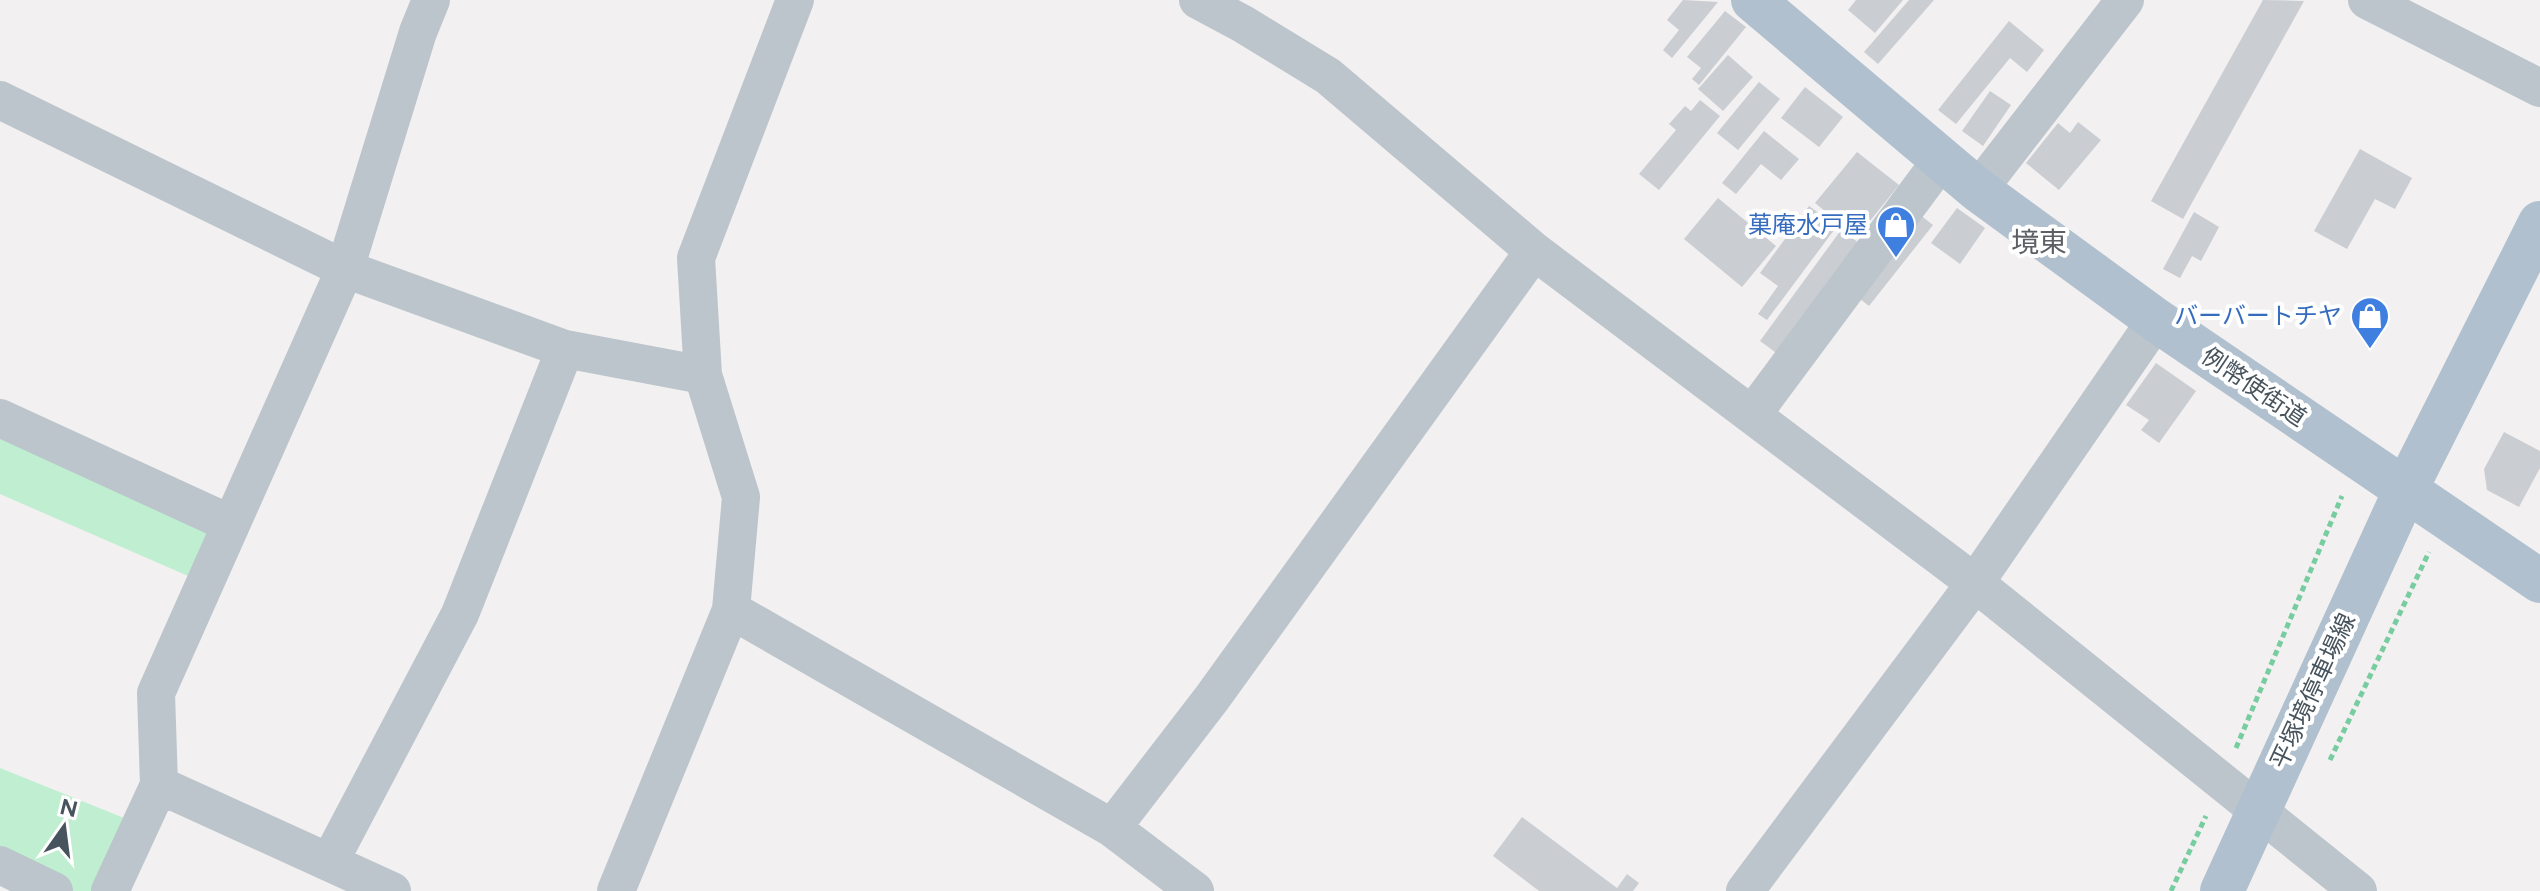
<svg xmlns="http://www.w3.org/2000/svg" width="2540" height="891" font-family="Figtree,'Noto Sans JP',sans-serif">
  <rect width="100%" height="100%" fill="#f2f0f0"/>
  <path fill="#bfefd0" d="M0,429L220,528L195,579L0,494Z
    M0,768L129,820L99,891H70L0,857Z"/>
  <path fill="#cacdd2" d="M1683,0L1718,2L1672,58L1663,50L1679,30L1667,20Z
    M1856,0H1903L1875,33L1848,10Z
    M1909,0H1934L1878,64L1864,52Z
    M2263,0L2304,1L2183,219L2151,201Z
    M1725,11L1746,27L1699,85L1692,79L1701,68L1687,57Z
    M2009,21L2044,50L2027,72L2010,58L1956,124L1938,110Z
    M1728,55L1753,77L1723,111L1698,89Z
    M1759,82L1780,99L1738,150L1717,133Z
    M1805,87L1843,117L1819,147L1781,118Z
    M1990,91L2011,105L1983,146L1962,131Z
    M1700,100L1720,116L1659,190L1639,174L1676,130L1669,124L1685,106L1691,111Z
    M2078,122L2101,140L2059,190L2026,163L2058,123L2070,133Z
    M1764,131L1799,159L1781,180L1761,164L1736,194L1722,183Z
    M2360,149L2412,178L2395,209L2375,199L2347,249L2314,231Z
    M1857,152L1899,185L1857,237L1815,203Z
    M1718,198L1776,246L1742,287L1684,239Z
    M1809,206L1837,226L1767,320L1758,314L1778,286L1760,273Z
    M1957,208L1985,228L1960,264L1931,243Z
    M2194,212L2219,227L2201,261L2192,256L2180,278L2163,269Z
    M1919,214L1933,225L1869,306L1855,295Z
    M1841,230L1859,243L1783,358L1760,341Z
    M2156,363L2196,391L2159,443L2141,430L2149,420L2126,405Z
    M2504,432L2540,451V468L2519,507L2487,490L2484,469Z
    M1522,817L1617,888L1627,874L1639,883L1633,891H1539L1493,856Z"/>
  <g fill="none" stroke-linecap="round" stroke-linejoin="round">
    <path stroke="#78cda0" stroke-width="5" stroke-dasharray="6 4" stroke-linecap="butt" d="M2236,748L2342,496
      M2330,760L2429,552
      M2171,891L2206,816"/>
    <path stroke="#bcc5cc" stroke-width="38" d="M1198,0L1243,24L1328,76L1534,251L1975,583L2358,891
      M2367,0L2540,88
      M0,100L345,269L565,349L703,375
      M1978,190L2125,0
      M1752,415L1928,178
      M0,418L231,524
      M731,610L1112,828L1195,891
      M1112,828L1212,698L1534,251
      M330,861L460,614L565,349
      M0,865L54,891
      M110,891L159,785
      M392,891L159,785L156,693L345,269L418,32L431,0
      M616,891L731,610L741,497L703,375L696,258L795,0
      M1745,891L1975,583L2156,320"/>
    <path stroke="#b0c0ce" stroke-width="44" d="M1753,0L1978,190L2156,320L2540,581
      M2222,891L2405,491L2540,223"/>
  </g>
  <defs>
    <g id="shop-pin" transform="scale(2)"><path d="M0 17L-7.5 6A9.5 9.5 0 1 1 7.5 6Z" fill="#3f7fe0" stroke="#fff"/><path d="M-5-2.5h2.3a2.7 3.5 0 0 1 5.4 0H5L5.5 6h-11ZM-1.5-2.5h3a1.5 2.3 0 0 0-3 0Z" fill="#fff"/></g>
  </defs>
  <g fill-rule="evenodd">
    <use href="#shop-pin" x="1896" y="225"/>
    <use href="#shop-pin" x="2370" y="316"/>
  </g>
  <g text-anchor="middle" stroke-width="8" stroke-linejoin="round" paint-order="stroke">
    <g font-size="24" fill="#366cbe" stroke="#fff" text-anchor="end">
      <text x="1868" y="233">菓庵水戸屋</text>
      <text x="2342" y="324">バーバートチヤ</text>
    </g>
    <g font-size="24" fill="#48545d" stroke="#fff">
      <text transform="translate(2254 387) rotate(34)" y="8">例幣使街道</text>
      <text transform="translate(2313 691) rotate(-65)" y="8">平塚境停車場線</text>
    </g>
    <g font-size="28" fill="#5c6065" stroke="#fff">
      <text x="2039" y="252">境東</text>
    </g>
  </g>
  <g transform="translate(64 827) rotate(14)" stroke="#ffffff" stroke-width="6" paint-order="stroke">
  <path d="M0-6L14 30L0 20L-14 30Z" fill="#48545d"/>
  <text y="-12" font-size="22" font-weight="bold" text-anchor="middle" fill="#48545d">N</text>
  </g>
</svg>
